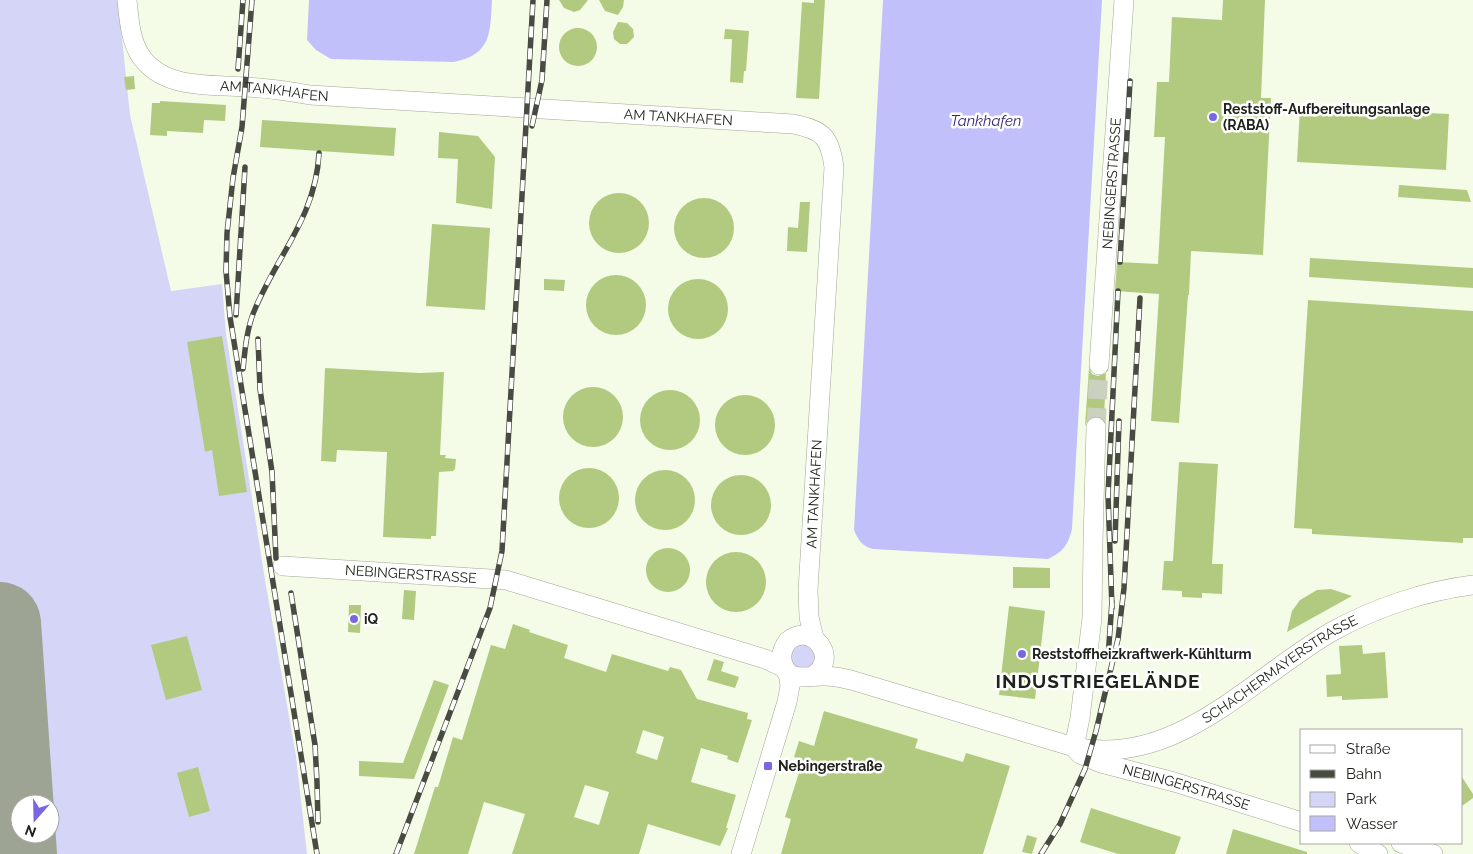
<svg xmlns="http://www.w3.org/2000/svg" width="1473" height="854" font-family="Raleway,sans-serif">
  <rect width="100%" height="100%" fill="#f4fce7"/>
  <path fill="#d5d5f7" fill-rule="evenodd" d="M0,0H118L130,115L171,291L222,284L226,334L266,586L296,756L307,854H0ZM20,804H50V834H20Z
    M809,643L817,655L812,668L794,669L789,651L795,644Z"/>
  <path fill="#c2c0fb" d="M309,0H492C490,33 492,54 454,62L331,59L316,50L307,40Z
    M883,0H1102L1072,529C1068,545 1063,552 1048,559L873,549C862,546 858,540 854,530Z"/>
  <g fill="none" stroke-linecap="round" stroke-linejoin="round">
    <path stroke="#9ea494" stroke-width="82" d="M0,623L16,854"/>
  </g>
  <path fill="#b2ca7f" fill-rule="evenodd" d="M559,0H588L580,10L574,12L564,8Z
    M599,0H624L623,7L618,15L605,11Z
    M814,0H825L819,99L796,98L802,2L814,3Z
    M1223,0H1265L1261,98H1271L1263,255L1191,251L1189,295H1188L1179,423L1151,421L1159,294L1115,291L1117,262L1158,264L1165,137H1154L1157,82H1169L1172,17L1222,20Z
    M618,22L627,23L633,29L634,37L627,44H620L614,39L613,32Z
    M559 47a19 19 0 1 1 38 0a19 19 0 1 1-38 0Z
    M725,29L749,31L746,71H744L743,83L730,82L732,39H724Z
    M134,76L135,89L126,90L124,77Z
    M160,101L226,105L225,121L204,120L203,133L167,131V136L150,135L152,103H160Z
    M1300,107L1449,114L1446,170L1297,162Z
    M262,120L396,128L394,156L260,147Z
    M439,132L478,136L495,157L492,209L456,203L458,159L438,158Z
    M1399,185L1467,190L1471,202L1398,197Z
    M589 223a30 30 0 1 1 60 0a30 30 0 1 1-60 0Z
    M674 228a30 30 0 1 1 60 0a30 30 0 1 1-60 0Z
    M800,202H810L807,252L787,251L788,227L798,228Z
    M432,224L490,228L485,310L426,306Z
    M1310,258L1473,268V288L1309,277Z
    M586 305a30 30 0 1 1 60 0a30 30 0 1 1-60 0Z
    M544,279L565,280L564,291L544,290Z
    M668 309a30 30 0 1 1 60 0a30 30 0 1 1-60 0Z
    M1308,300L1473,311V538H1463V543L1312,534V529L1294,528Z
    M222,336L247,492L219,496L212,450L205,452L187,342Z
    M325,368L419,373L444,372L440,455H446L445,458L456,459L455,469L453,471L439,472L436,536H431V539L383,537L387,452L337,450L336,462L321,461Z
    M1089,368L1092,374L1098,376L1106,373L1104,419L1097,416L1091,417L1087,421L1085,426Z
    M563 417a30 30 0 1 1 60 0a30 30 0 1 1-60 0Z
    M640 420a30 30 0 1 1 60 0a30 30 0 1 1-60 0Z
    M715 425a30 30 0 1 1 60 0a30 30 0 1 1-60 0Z
    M1179,462L1218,464L1212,564H1223L1222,594L1202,593V598L1182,597V591L1162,590L1164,561H1173Z
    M559 498a30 30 0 1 1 60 0a30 30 0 1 1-60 0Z
    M635 500a30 30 0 1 1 60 0a30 30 0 1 1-60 0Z
    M711 505a30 30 0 1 1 60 0a30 30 0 1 1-60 0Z
    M646 570a22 22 0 1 1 44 0a22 22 0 1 1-44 0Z
    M706 582a30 30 0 1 1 60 0a30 30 0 1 1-60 0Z
    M1013,567L1050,568V588H1013Z
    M1331,589L1352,596L1287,632L1292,611L1300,600L1317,590Z
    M404,590L416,591L414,620L402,619Z
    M349,605H361L360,633L348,632Z
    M1009,606L1045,611L1035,699L999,695Z
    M513,624L530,630L529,632L568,645L564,658L606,672L612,654L668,671L670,667L681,670L697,699L748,713L747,719L752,720L738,763L727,759L728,756L701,748L691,782L736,795L726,828H728L720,846L648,824L639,854H512L525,814L484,802L468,854H414L435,787H438L453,737L462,740L491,645L505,649ZM643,730L664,737L657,760L636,753ZM585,785L609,792L599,825L574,817Z
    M187,636L202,690L166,700L151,645Z
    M1362,645L1363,654L1385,652L1388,698L1342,700V696L1327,697L1326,675L1341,674L1339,646Z
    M714,659L724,662L721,671L739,677L735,688L707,680Z
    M434,680L449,685L414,779L359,776V761L403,763Z
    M824,711L918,739L915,748L963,762L966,753L1010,766L983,854H781L791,819L785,817L803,760L794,757L799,741L814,746Z
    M198,767L210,811L189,817L177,773Z
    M1462,777L1473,794V798L1462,806Z
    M1091,808L1181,837L1175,854H1118L1080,842Z
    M1233,829L1307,852V854H1226Z
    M1027,835L1037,838L1032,854L1022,852Z"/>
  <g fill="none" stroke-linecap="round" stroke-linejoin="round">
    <path stroke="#cad1be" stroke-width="19" stroke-dasharray="19 9" stroke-linecap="butt" d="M1096,427L1099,365"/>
    <g stroke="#a0a793" stroke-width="20">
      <g id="minor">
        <path id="s1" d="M127,0C129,18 130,39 140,55C163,90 210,84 245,87C267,88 288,91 310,95L793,124C823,130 830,137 834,167L808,590L809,617L814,638"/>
        <path id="s2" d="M1099,365L1124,0"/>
        <path id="s3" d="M1096,427L1093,542L1092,618L1080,718L1074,747L1080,754L1101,763L1174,782L1302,822"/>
        <path id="s4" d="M283,566L506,580L765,659L785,668"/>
        <path id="s5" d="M813,676C841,658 811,621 788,641C784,646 781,652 782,659C784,685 809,675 825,676C834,676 842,678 851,680L1074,747C1177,768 1251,678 1333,631C1375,608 1425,591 1473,585"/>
        <path d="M1359,843L1378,854"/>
        <path d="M1401,843L1433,854"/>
        <path d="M741,854L787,702L790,686L788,672"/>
      </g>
    </g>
    <use href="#minor" stroke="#fff" stroke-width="19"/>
    <g stroke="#474b42" stroke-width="5.5">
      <path id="rail" d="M252,0L242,127L233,178L227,233L226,271L230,317L317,854
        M238,69L243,0
        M532,126L542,80L547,0
        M1120,262L1130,81
        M236,315L245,167
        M258,339L260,389L272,472L276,558
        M243,369C245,349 247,327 255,309C278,254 316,216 319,153
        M1115,541L1119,421
        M291,593L315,745L317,782L318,822
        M1112,608L1108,495L1118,291
        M1108,658L1112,601
        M396,854L490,608L502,551L533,0
        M1041,854L1060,824L1085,769L1096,731L1118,639L1124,588L1140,298"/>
    </g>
    <use href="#rail" stroke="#fff" stroke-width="4" stroke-dasharray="11" stroke-linecap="butt"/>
  </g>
  <g fill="#7867e2" stroke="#fff" stroke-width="2">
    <circle cx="1213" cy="117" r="5"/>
    <circle cx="354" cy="619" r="5"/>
    <circle cx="1022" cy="654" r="5"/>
    <rect x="763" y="761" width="10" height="10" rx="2.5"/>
  </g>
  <g text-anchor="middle" stroke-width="5" stroke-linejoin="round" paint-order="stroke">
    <g font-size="14" fill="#20231c" stroke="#fff">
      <text dy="5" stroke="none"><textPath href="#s1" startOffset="201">AM TANKHAFEN</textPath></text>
      <text dy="5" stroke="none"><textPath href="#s1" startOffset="606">AM TANKHAFEN</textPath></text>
      <text dy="5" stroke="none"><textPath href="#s2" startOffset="182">NEBINGERSTRASSE</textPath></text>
      <text transform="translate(814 494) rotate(-87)" y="5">AM TANKHAFEN</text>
      <text dy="5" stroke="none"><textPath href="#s4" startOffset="128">NEBINGERSTRASSE</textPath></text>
      <text dy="5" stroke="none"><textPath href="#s5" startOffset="632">SCHACHERMAYERSTRASSE</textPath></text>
      <text dy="5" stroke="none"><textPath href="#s3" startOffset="442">NEBINGERSTRASSE</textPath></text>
    </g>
    <g font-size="14" font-weight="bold" fill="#20231c" stroke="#fff" text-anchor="start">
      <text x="1223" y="114">Reststoff-Aufbereitungsanlage<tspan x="1223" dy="16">(RABA)</tspan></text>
      <text x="364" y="624">iQ</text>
      <text x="1032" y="659">Reststoffheizkraftwerk-Kühlturm</text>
      <text x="778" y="771">Nebingerstraße</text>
    </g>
    <g font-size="15" font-style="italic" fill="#352577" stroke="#fff">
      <text x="986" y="126">Tankhafen</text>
    </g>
    <g font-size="19" font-weight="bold" letter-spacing="1" fill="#20231c" stroke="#fff">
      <text x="1098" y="688">INDUSTRIEGELÄNDE</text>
    </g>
  </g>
  <rect x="1300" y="729" width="162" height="115" fill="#ffffff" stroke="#a6a7a4"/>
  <rect x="1310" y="745" width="25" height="8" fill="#ffffff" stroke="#a6a7a4"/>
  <text x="1346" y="754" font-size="15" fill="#20231c">Straße</text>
  <rect x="1310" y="770" width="25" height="8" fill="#474b42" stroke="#a6a7a4"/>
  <text x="1346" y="779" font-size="15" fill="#20231c">Bahn</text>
  <rect x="1310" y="792" width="25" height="15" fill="#d5d5f7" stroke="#a6a7a4"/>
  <text x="1346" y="804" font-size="15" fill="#20231c">Park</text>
  <rect x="1310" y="816" width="25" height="15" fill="#c2c0fb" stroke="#a6a7a4"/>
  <text x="1346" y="829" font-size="15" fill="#20231c">Wasser</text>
  <g transform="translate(35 819) rotate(200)"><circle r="24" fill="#ffffff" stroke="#a6a7a4"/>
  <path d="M0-4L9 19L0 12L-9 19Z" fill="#7867e2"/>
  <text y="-8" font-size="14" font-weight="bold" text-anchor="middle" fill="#20231c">N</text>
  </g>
</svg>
